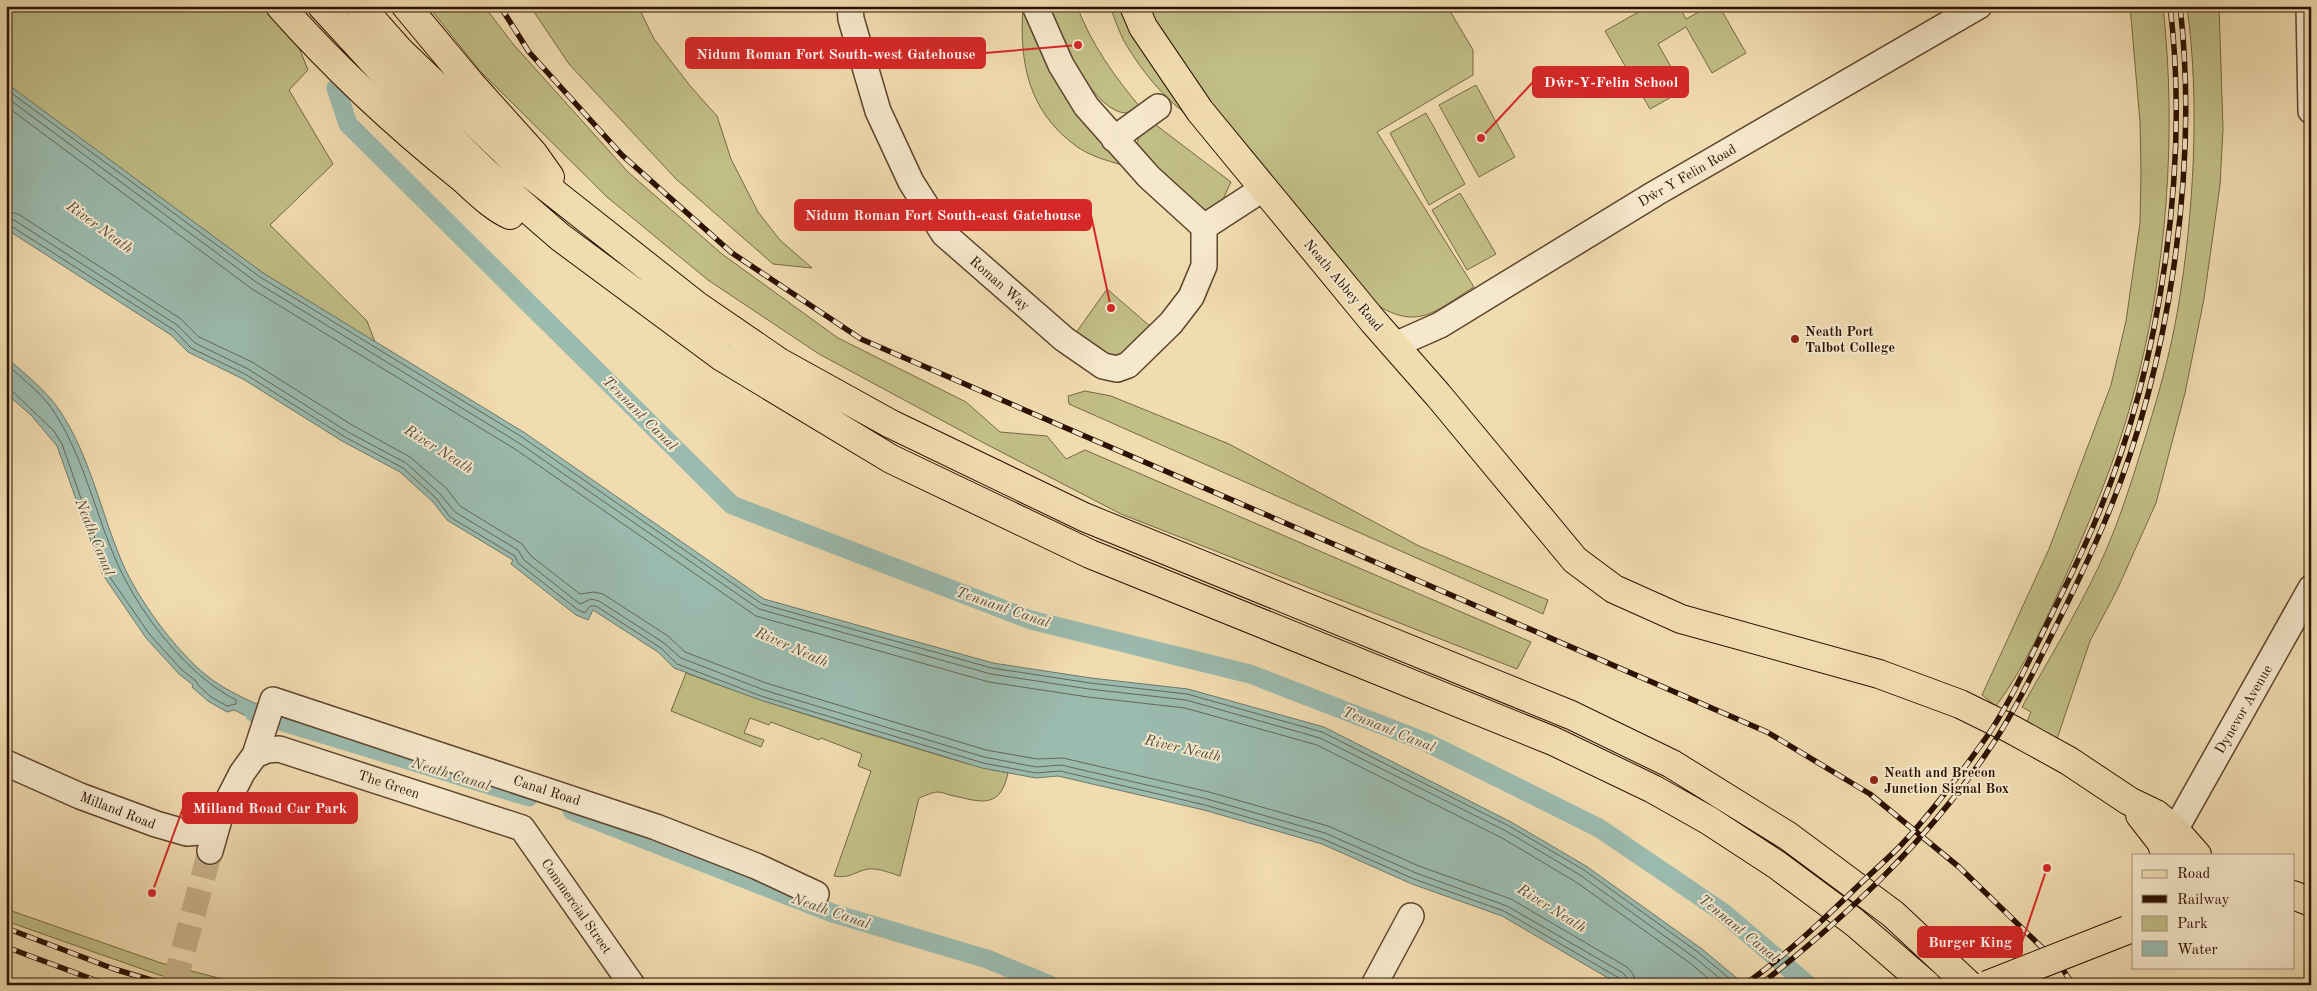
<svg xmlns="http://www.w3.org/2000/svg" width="2317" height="991" font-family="'Old Standard TT',serif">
  <rect width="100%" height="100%" fill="#f1dcb0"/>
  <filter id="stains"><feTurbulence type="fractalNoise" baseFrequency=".004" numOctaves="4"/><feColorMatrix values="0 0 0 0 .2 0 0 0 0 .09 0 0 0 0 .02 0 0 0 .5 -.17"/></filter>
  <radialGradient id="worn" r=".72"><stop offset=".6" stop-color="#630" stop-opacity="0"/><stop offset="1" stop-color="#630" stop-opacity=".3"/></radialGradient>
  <path fill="#c1be86" stroke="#766843" d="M6,6H263L296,40L308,70L289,90L333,164L270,225L367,321L375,342L263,273L6,84Z
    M428,6H484L513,44L628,172L722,254L838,338L966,402L1000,432L1047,436L1066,459L1085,450L1531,642L1517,669L1121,514L982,442L819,354L708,280L607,197L481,72Z
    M530,6H638L654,39L691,87L717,116L731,159L758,212L780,240L812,268L773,264L676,179L569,64Z
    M1023,6L1129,167C1112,162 1091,157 1076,146C1028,111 1019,62 1023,6Z
    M1047,6H1077C1091,44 1115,77 1140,107L1138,112C1130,113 1122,114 1115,110C1085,95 1061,36 1047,6Z
    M1110,6H1120L1133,32L1190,116C1166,102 1137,65 1123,39C1118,29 1114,17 1110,6Z
    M1146,6H1447L1473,50V75L1377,132L1474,287C1433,312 1418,332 1372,302L1212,104L1164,39Z
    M1649,6H1679L1686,19L1710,6H1719L1746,53L1712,73L1686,27L1658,44L1684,90L1650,109L1605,31Z
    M2130,6H2163C2177,134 2167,273 2133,396C2117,457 2092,516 2067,573C2047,618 2025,667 1996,706L1982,695L2049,549L2111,385L2126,321L2140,223L2141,172L2140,122Z
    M2187,6H2219L2223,129L2220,185L2204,299L2185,393L2156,503L2117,590L2090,641L2057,739L2026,724L2031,712L2022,707C2048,661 2075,616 2098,568C2116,530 2129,490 2141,451C2156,404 2170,356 2178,308C2194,213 2200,101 2187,6Z
    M1476,85L1515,157L1479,177L1439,105Z
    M1426,113L1465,184L1429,205L1390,133Z
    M1152,122L1231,182L1219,208L1204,215L1137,150L1139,128Z
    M1460,193L1496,254L1467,270L1432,210Z
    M1107,289L1151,327L1126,353L1110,359L1073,337Z
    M1085,391L1111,396L1229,444L1419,546L1548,600L1543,614L1069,404L1068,396Z
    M686,673C756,699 827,722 899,743C935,754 971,766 1008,773C1000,810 981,802 950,795C946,794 942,792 938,792C932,792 925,796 919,798L900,876C890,873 879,868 868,869C854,872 849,879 834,876L871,771L858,766L862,754L821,738L819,740L771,722L769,725L750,718L744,733L764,740L761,747L671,711Z
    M6,909L161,963L245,985H200L159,975L6,921Z"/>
  <path fill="#9bbbaf" stroke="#6f7769" d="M6,83L263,273L525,433L764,599L993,663L1091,678L1188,689L1324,727L1511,822L1586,866L1702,949L1745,985H1620L1502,916L1412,884L1322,844L1204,810L1058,776L1036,778L982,768L760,700L674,668L658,652L593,610L588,620L576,615L511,564L513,560L447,520L433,502L400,472L342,441L243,379L188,352L171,335L6,229Z
    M6,357C25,374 46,390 60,411C90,456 101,513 122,562C137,598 176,651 206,675C222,688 241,697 259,705L253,719L234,710L227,712L208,701L192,687L193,685L179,674L146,638L103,575L57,446L31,415L10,397L6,389Z"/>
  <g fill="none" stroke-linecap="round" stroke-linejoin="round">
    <path stroke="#646658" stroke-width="1" d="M6,89L260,277L522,437L762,604L992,668L1090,683L1187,694L1322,732L1509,826L1584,870L1699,953L1737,985
      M6,97L256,282L519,443L759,609L991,674L1089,689L1186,700L1320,738L1506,831L1580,875L1695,958L1728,985
      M6,106L252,289L515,449L756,616L989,682L1088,697L1185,708L1317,745L1502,838L1576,882L1690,963L1716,985
      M6,211L18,214L181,319L199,337L252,362L352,425L410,457L446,488L460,506L522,544L531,556L580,594L594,592L603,594L668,636L685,652L766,683L986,750L1037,759L1063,758L1209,792L1328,826L1419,866L1511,899L1627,967L1633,974L1636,985
      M6,219L14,220L177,325L195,343L248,369L348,432L406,463L440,494L455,512L518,550L524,560L580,604L591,599L599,601L664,643L681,658L764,690L984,757L1036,767L1061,765L1207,799L1325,833L1416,873L1507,906L1623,973L1627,978L1628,985
      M6,225L11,226L174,330L191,348L245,374L345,437L403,468L436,498L450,517L515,556L518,563L578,610L585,613L590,606H596L661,648L677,664L761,696L983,763L1036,773L1060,771L1205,805L1323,839L1414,879L1504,911L1619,978L1622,985
      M6,364C24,380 44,395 56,415C85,461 96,516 118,565C141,615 187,675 236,700V704L227,706L211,697L199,686L196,681L182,670L150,635L107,573L62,444L54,431L11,390L6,389"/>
    <path stroke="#9bbbaf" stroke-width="19" d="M336,88L348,124L732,505L1031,620L1250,674L1426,742L1599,828L1724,913L1808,985
      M254,713L529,797
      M572,811L832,913L987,959L1050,985"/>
    <path stroke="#cab38d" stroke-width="25" stroke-dasharray="25 12" stroke-linecap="butt" d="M174,985L210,851"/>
    <g stroke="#5d442c" stroke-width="28">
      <path id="minor" d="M850,6L851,19L878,111L911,182L944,234L1064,339L1103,366L1117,369L1128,365L1171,323L1191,297L1204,266V227L1149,177L1086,106L1061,65L1035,6
        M2309,6L2311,111
        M1114,139L1158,107
        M1204,227L1264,188
        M1395,345L1440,325L1656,193L1979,6
        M255,755L267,750L279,749L522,828L632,985
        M6,763L80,796L156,824L187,833L200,832L211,826L220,816L242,773L255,755L273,700L656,827L756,866L816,894
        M2175,830L2311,588
        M210,851L220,816
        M1374,985L1411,916"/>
    </g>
    <g stroke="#2c1100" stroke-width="30">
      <path id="major" d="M1134,6L1143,27L1200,111L1373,321L1438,395L1575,560L1614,589L1681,619L1879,674L1960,704L2011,729L2069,761L2129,801L2156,814L2175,830L2197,855
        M2140,815L2161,842L2166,855
        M2293,895L2311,902"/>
    </g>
    <g stroke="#2c1100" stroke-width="30">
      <path id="highway" d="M280,6C335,68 396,125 461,177C476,190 492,207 510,215
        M322,6L380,69L483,170L522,204L560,237L722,357L891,459L1090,554L1553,741L1653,789L1708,820L1777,865L1854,922L1927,985
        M360,6L399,50L520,166L696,305L779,362L891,424L1084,517L1571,715L1672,764L1788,836L1893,914L1969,985
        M406,6L471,84L533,153L550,177"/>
    </g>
    <use href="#minor" stroke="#f6e8cc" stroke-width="25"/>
    <use href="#major" stroke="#f1dcb0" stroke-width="28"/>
    <use href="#highway" stroke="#f1dcb0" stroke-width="28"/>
    <g stroke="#2c1100" stroke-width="5.5">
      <path id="rail" d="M500,6L529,52L622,155L732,253L861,339L1767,732L1870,794L1959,867L2060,965L2073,985
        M6,928L114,969L168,985
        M6,947L108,985
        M1744,985C1785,956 1822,921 1858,886C1873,871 1889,858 1903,843C1932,812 1958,777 1983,742C2009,706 2027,664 2047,624C2064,589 2082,554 2097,517C2160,368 2190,167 2170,6
        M1760,985C1847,916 1930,839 1992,745C2016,709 2034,671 2053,632C2071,596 2089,559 2105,521C2169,370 2199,169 2180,6"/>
    </g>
    <use href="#rail" stroke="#f6e8cc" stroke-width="4" stroke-dasharray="11" stroke-linecap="butt"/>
    <g stroke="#2c1100" stroke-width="30" stroke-linecap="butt">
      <path id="major-bridge" d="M1987,985L2127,930"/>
    </g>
    <use href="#major-bridge" stroke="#f1dcb0" stroke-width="28"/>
  </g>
  <g fill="#8f2418" stroke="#f6e8cc" stroke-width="2">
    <circle cx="1795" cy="339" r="5"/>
    <circle cx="1874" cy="780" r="5"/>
  </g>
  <g text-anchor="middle" stroke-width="4" stroke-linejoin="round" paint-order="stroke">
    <g font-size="14" fill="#2c1100" stroke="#f6e8cc">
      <text transform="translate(1687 175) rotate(-30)" y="5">Dŵr Y Felin Road</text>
      <text transform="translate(1000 283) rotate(41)" y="5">Roman Way</text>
      <text transform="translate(1344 285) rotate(50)" y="5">Neath Abbey Road</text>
      <text transform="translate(2243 709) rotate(-60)" y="5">Dynevor Avenue</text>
      <text transform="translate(389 784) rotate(18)" y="5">The Green</text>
      <text transform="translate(547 790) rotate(18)" y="5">Canal Road</text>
      <text transform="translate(118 810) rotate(21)" y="5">Milland Road</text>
      <text transform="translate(577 906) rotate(55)" y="5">Commercial Street</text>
    </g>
    <g font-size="14" font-weight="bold" fill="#2c1100" stroke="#f6e8cc" text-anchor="start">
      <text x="1805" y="336">Neath Port<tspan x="1805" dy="16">Talbot College</tspan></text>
      <text x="1884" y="777">Neath and Brecon<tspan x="1884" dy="16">Junction Signal Box</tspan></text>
    </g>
    <g font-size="15" font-style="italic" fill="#534c3d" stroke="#f6e8cc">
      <text transform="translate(100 227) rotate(36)" y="5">River Neath</text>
      <text transform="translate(640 413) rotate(45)" y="5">Tennant Canal</text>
      <text transform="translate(439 449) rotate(32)" y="5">River Neath</text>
      <text transform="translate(95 537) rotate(68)" y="5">Neath Canal</text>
      <text transform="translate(1003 607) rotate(19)" y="5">Tennant Canal</text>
      <text transform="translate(792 647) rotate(24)" y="5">River Neath</text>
      <text transform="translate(1389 729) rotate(22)" y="5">Tennant Canal</text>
      <text transform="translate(1183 748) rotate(13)" y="5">River Neath</text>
      <text transform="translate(451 774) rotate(17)" y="5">Neath Canal</text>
      <text transform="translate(1552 908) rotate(32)" y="5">River Neath</text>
      <text transform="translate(831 911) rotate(19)" y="5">Neath Canal</text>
      <text transform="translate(1739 928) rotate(39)" y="5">Tennant Canal</text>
    </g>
  </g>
  <path fill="none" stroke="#d62828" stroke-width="2" d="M1078 45L985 53M1481 138L1533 82M1111 308L1091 215M152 893L183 808M2047 868L2022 942"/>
  <g fill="#d62828" stroke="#f6e8cc" stroke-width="2">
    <circle cx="1078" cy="45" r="5"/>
    <circle cx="1481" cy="138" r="5"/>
    <circle cx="1111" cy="308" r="5"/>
    <circle cx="152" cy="893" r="5"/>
    <circle cx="2047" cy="868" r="5"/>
  </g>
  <g fill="#d62828" stroke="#d62828" stroke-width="2">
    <rect x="686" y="38" width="299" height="30" rx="5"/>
    <rect x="1533" y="67" width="155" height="30" rx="5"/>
    <rect x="795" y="200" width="296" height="30" rx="5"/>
    <rect x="183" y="793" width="174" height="30" rx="5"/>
    <rect x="1918" y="927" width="104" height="30" rx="5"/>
  </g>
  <g font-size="15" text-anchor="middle" font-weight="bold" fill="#fff">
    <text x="836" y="59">Nidum Roman Fort South-west Gatehouse</text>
    <text x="1611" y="87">Dŵr-Y-Felin School</text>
    <text x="943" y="220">Nidum Roman Fort South-east Gatehouse</text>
    <text x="270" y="813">Milland Road Car Park</text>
    <text x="1970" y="947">Burger King</text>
  </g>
  <rect width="2317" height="991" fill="none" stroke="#f1dcb0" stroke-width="25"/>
  <rect x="8" y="8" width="2302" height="976" fill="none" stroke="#2c1100" stroke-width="2.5"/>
  <rect x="12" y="12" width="2292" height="966" fill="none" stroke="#2c1100"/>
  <rect x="2132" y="854" width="162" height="115" fill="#f6e8cc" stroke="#a5927a"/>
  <rect x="2142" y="870" width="25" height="8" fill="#f1dcb0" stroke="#a5927a"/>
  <text x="2177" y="878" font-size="15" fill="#2c1100">Road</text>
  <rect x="2142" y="895" width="25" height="8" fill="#2c1100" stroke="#a5927a"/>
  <text x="2177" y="904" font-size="15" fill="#2c1100">Railway</text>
  <rect x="2142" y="916" width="25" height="15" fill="#c1be86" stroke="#a5927a"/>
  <text x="2177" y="928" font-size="15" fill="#2c1100">Park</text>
  <rect x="2142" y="941" width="25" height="15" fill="#9bbbaf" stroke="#a5927a"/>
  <text x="2177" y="954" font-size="15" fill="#2c1100">Water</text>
  <rect width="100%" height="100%" filter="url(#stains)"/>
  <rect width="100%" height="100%" fill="url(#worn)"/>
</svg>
